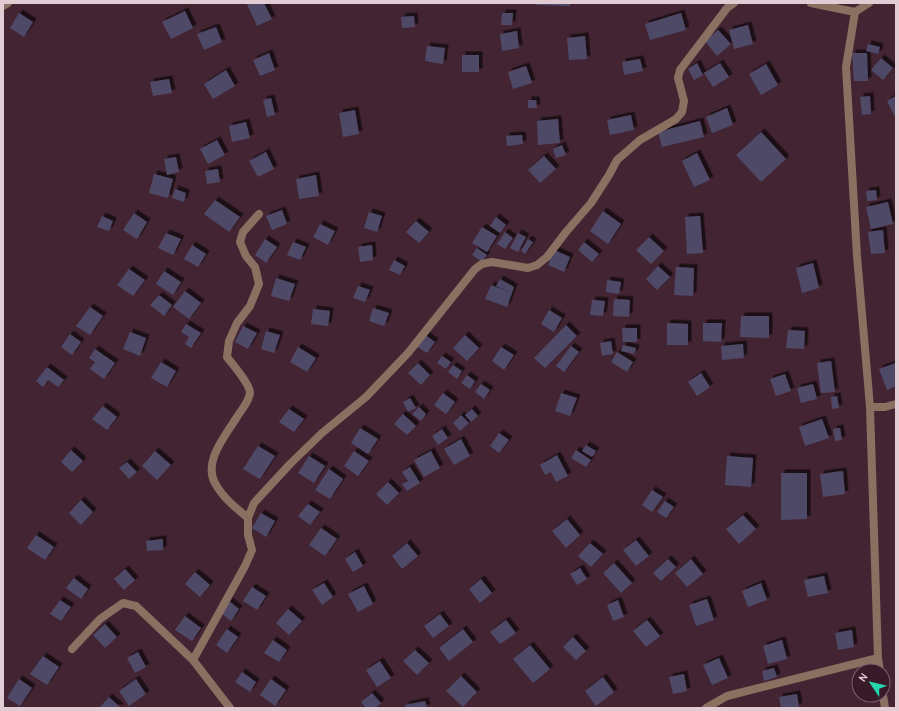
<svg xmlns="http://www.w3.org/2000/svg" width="899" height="711" font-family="Karla,sans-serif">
  <defs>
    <filter id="shadow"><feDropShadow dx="3.5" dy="-3.5" stdDeviation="0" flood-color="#0009"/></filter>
  </defs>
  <rect width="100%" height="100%" fill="#432432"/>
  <path fill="#4f4968" filter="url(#shadow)" d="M250,3H264L272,19L257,26L247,4Z
    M536,3H570V6L536,5Z
    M185,11L193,28L171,39L162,22Z
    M19,13L33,22L24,37L10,28Z
    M502,13H513L512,25H501Z
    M681,13L686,30L650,40L645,24Z
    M414,16L415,27L402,28L401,17Z
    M748,25L753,44L734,49L729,30Z
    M216,27L222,42L204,50L197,34Z
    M718,30L731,44L717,56L705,41Z
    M517,31L519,48L502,51L500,34Z
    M585,36L587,59L569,60L567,38Z
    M868,44L880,47L878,54L866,51Z
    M427,46L445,48L443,64L425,61Z
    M269,53L275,70L260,76L253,60Z
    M852,53H867L868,81H854Z
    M462,55H479V72H462Z
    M881,58L893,68L883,80L871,70Z
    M640,59L643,71L624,75L622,62Z
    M697,63L703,75L694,80L688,69Z
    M720,63L729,77L713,87L704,73Z
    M766,64L778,85L761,95L749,74Z
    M526,66L532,83L513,89L508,72Z
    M226,70L235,86L213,99L204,84Z
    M169,79L172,93L153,96L150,82Z
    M870,96L871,114L862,115L860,97Z
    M896,96V119L887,101Z
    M271,98L275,115L267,117L263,100Z
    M528,100H536L537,108H528Z
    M727,108L733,125L712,133L706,117Z
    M355,110L359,134L343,137L339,113Z
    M631,115L634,130L610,135L607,120Z
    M558,119L560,143L538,145L537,121Z
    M700,121L704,137L662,147L658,132Z
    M246,122L250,138L232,142L229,126Z
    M761,132L786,159L761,182L736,155Z
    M522,135L523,144L507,146L506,136Z
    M217,140L225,155L208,164L200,149Z
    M562,145L566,155L556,158L553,149Z
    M266,152L274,169L258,177L249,161Z
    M697,153L710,180L694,187L682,161Z
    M544,156L556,169L540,183L528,170Z
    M176,157L179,172L167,175L164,159Z
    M218,169L220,182L207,184L205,171Z
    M154,174L173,179L168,198L149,193Z
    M316,175L319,196L299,199L296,179Z
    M175,189L186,193L184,202L172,198Z
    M876,190L877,200L867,201L866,191Z
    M215,200L240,217L229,232L204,214Z
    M888,202L893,224L871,229L866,207Z
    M282,210L287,224L272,230L266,216Z
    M603,211L621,224L608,244L590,231Z
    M369,212L382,216L377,232L364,228Z
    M134,213L147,222L137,239L123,230Z
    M102,216L113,221L109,231L97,227Z
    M700,216L703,253L687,254L685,217Z
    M496,217L506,225L500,233L490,226Z
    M416,221L429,232L419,243L406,232Z
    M320,224L335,231L328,245L313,237Z
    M482,227L497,236L487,252L472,243Z
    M883,230L885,253L871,254L868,232Z
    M505,232L513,238L505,249L497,244Z
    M166,233L181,239L173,255L158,248Z
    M518,233L526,237L518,252L510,248Z
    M649,237L664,251L651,264L636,250Z
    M265,239L277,247L266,263L255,255Z
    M528,239L533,242L525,254L521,251Z
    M293,242L306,247L300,260L287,255Z
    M584,242L599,254L592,262L578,250Z
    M192,245L206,254L198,267L184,259Z
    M372,245L373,260L360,262L358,247Z
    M477,248L487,255L482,262L472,255Z
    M554,250L570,257L564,272L548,265Z
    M394,260L405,266L400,275L389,270Z
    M813,263L819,288L802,293L796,268Z
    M658,266L670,277L657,290L646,279Z
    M676,267L694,268L693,296L674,295Z
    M129,269L145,280L133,296L117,285Z
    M164,271L181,282L173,295L156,284Z
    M276,278L295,284L289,301L271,296Z
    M500,279L514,287L512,293L496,286Z
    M607,280L621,282L619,294L606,292Z
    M491,285L512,293L507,307L485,299Z
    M358,286L370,290L365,302L353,298Z
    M185,291L201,303L189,319L173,307Z
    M159,295L172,305L164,316L150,305Z
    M614,299L630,300L629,317L613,316Z
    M592,300L605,301L603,316L590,315Z
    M90,307L103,316L90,335L76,326Z
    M373,308L389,313L384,326L369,321Z
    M313,309L330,311L328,326L311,324Z
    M549,310L562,318L554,332L541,324Z
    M741,316H769V338L740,337Z
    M667,323L688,324V345H667Z
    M703,323H722L721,342L703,341Z
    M186,324L201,333L191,348L185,344L189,337L181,332Z
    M566,325L577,336L545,368L534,358Z
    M243,326L257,333L248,349L235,342Z
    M622,328H637V342H623Z
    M788,330L805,331L804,349L786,348Z
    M266,331L280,335L274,353L261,349Z
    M130,332L146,338L140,356L123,349Z
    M70,334L81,342L72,355L61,347Z
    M424,334L435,342L427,353L416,346Z
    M465,335L479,348L467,361L453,348Z
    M611,341L613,354L602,356L600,343Z
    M743,344L744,358L722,360L721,346Z
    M623,345L636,348L634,354L621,351Z
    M571,346L579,352L564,372L556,366Z
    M298,347L316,358L307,372L290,362Z
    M501,347L514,355L504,370L492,361Z
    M95,349L115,363L104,379L90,369L95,362L89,358Z
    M617,352L633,362L627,372L611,362Z
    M442,356L451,362L446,369L437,363Z
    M831,361L835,392L821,393L817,363Z
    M161,362L176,371L167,387L151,378Z
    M418,363L430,375L421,385L408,373Z
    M896,363V386L887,390L879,369Z
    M453,365L462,371L457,379L448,372Z
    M47,367L64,380L58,387L48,380L43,387L36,381Z
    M701,373L710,387L697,396L688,382Z
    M785,374L791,391L776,396L770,379Z
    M467,375L475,381L470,389L461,383Z
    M481,384L490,390L484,399L475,392Z
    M813,384L817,399L801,403L797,388Z
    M443,393L455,402L446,414L434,405Z
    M561,393L577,398L570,416L555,411Z
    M837,396L839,408L832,409L831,397Z
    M410,398L416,408L408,412L403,402Z
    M103,406L117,417L107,430L92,419Z
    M419,407L426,414L421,421L412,414Z
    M289,409L304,419L294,432L279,422Z
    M472,409L478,416L471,422L465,415Z
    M403,414L416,426L407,435L394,424Z
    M461,415L469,423L460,431L453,423Z
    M822,419L829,438L805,446L799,427Z
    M360,428L378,439L368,454L351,443Z
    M840,428L842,440L835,441L833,429Z
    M442,429L448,438L438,445L432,436Z
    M499,433L509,440L499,453L490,446Z
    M461,439L470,456L454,465L444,449Z
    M586,445L596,451L592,457L582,451Z
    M258,446L275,456L260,479L243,469Z
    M71,450L83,461L72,472L61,462Z
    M576,450L591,460L586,467L571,458Z
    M155,451L171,465L157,480L142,466Z
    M354,451L369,461L358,476L344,466Z
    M431,451L440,468L424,477L414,460Z
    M557,455L568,476L556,482L551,472L545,475L540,465Z
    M309,456L325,466L314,483L298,473Z
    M727,456L753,458L751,487L725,485Z
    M127,462L137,472L129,479L119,468Z
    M410,467L420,483L407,491L402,484L408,481L402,472Z
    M329,469L343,479L330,499L315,490Z
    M843,471L845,494L823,497L820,474Z
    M781,473H807V519L781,520Z
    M388,482L399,493L387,505L376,494Z
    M652,490L663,497L652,512L642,505Z
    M81,500L93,512L81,525L69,513Z
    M665,501L674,507L666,518L657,512Z
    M308,504L320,512L310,525L298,516Z
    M261,513L275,521L266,537L252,528Z
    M743,515L756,529L739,544L726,529Z
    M567,519L580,535L566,548L552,531Z
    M321,528L337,539L325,556L309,545Z
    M36,535L54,547L45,560L27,548Z
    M163,539V550L147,551L146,541Z
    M636,540L649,556L636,566L623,550Z
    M407,543L418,556L402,569L392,556Z
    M590,543L603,554L591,567L578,556Z
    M355,552L363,566L353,572L345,559Z
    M668,559L676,567L661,581L653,573Z
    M691,559L703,574L687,587L675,573Z
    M614,563L632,583L621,593L603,573Z
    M580,568L587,579L577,585L570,574Z
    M125,569L135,580L124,590L114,579Z
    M195,572L210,585L200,597L185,584Z
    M824,576L828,593L808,597L804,580Z
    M74,578L88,589L81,599L66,588Z
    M481,579L492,593L480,603L469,589Z
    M324,583L333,597L322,605L312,590Z
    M761,583L767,600L748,607L742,591Z
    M364,586L373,604L358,612L348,594Z
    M252,587L266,596L257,610L243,601Z
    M707,599L714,620L696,626L689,605Z
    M60,600L71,607L61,621L50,614Z
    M618,600L624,617L613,621L607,605Z
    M229,601L239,609L231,621L221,613Z
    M288,609L302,621L289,635L276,623Z
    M440,614L449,626L433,638L424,626Z
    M185,616L201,628L192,641L175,630Z
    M506,620L516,633L500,644L490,632Z
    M647,620L660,636L646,647L633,631Z
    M105,624L117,637L105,648L93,635Z
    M227,629L238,637L227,653L216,645Z
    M463,629L473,642L449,661L439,648Z
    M852,630L854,647L838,650L835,633Z
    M573,637L586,651L576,660L563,647Z
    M273,640L287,650L279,662L264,653Z
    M782,640L787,659L768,664L763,646Z
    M530,645L550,669L533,683L513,659Z
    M415,650L429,663L417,675L403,661Z
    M138,652L146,667L135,673L127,658Z
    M43,656L59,667L47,685L30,674Z
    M719,658L728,678L712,685L703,665Z
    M380,661L391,678L377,687L366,670Z
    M774,668L777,677L764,681L762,671Z
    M242,672L256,682L250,692L235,682Z
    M684,674L687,691L673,694L669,677Z
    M461,676L477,692L463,707L446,691Z
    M603,677L614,692L596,706L585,691Z
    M19,679L32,688L20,706L7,698Z
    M136,679L146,694L129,706L119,691Z
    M271,679L286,690L275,706L260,695Z
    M372,693L381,703L375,708H366L361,702Z
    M797,694L799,707L781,708L779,697Z
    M109,697L121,708H99Z
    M425,701L427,708H406L405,705Z"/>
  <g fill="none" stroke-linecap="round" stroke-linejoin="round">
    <path stroke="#8a7060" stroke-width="8" d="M811,3L855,12
      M869,3L855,12L846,67L857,256L870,407L878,658L880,671
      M3,6L8,3
      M870,407H885L896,404
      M248,518C236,508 222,497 215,483C203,462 226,434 237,417C241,410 249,402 250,393C250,384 233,365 227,357L229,341L237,323L250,306L259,284L255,267L246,256L240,242L243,232L259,214
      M72,649L100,619L123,603L136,606L193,660L230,708
      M193,660L245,566L252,550L248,535V518L254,503L290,464L322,433L366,397L408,353L475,269L482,264L492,262L528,268L537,265L547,257L566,232L591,203L609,175L617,160L640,140L676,119L682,112L684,101L678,78L680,70L727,8L734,3
      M883,695L885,708
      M706,708L727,696L878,658"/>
  </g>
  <rect width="899" height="711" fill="none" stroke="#e1ccd4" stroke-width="8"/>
  <g transform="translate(871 683) rotate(305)"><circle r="19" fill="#381a28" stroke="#7c616d"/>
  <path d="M0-3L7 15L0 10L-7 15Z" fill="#25d5ae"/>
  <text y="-6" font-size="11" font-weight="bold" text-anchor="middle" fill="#e1ccd4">N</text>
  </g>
</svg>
